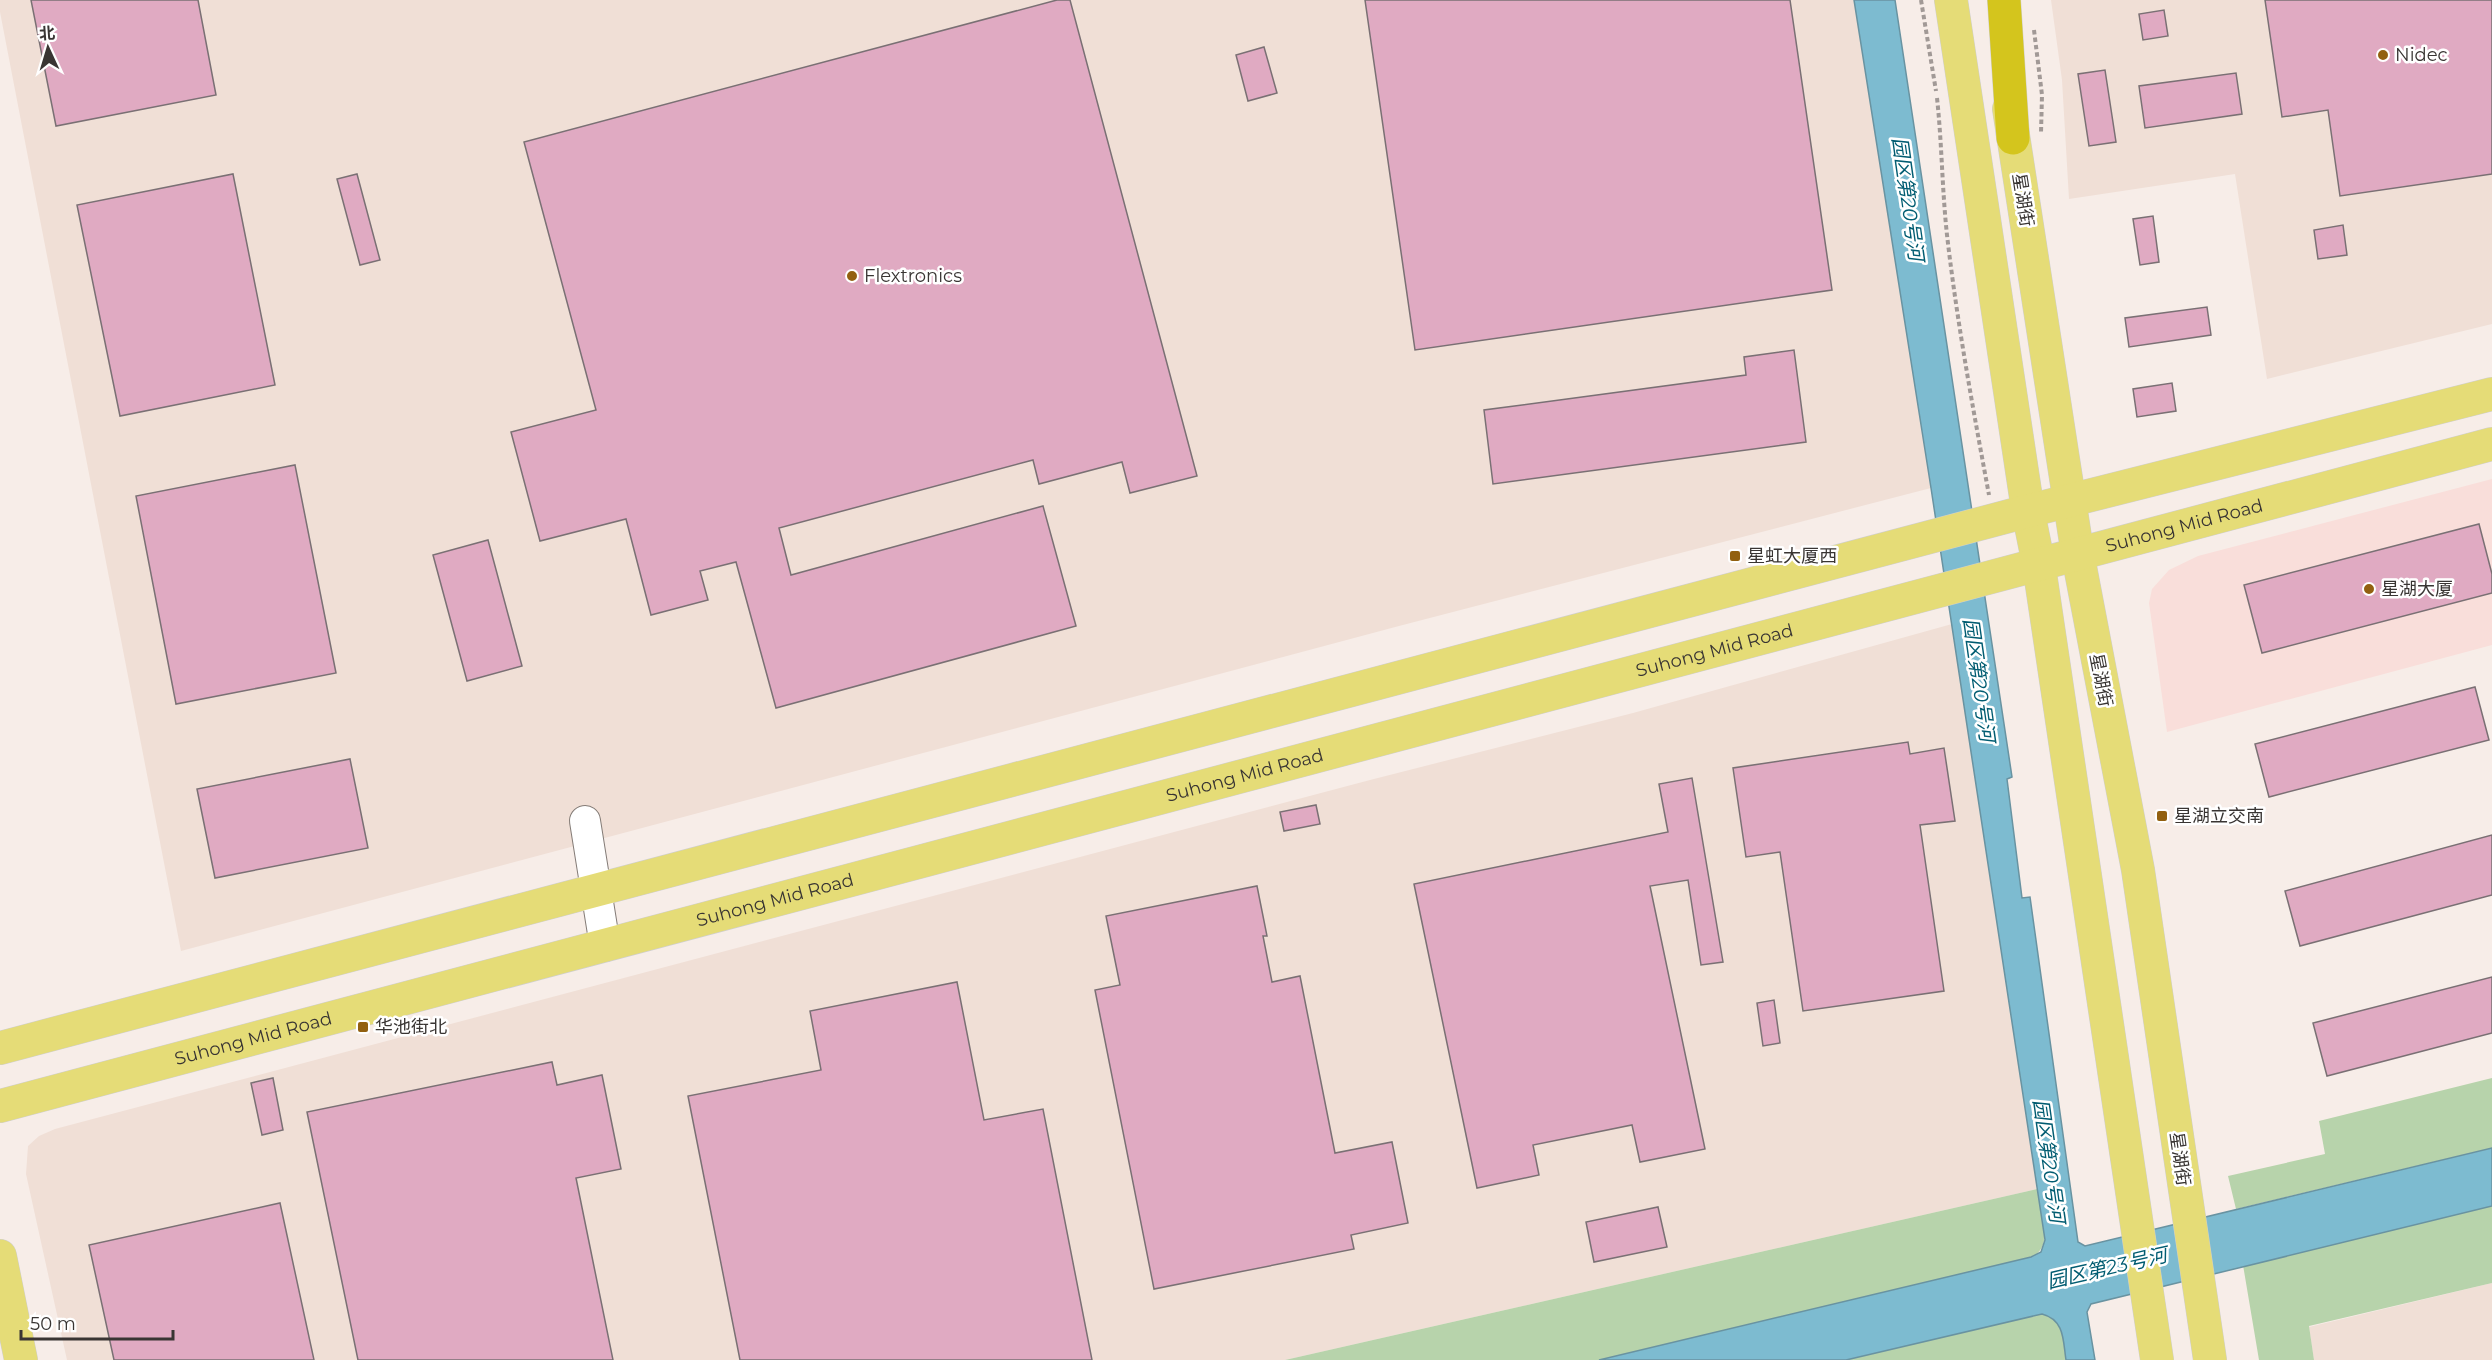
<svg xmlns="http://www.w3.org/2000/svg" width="2492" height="1360" font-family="Montserrat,'Noto Sans SC',sans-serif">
  <rect width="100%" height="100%" fill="#f7ede8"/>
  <path fill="#f9deda" d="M2492,479V645L2167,732L2149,603L2152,589L2169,570L2198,556Z"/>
  <path fill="#f0dfd6" d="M0,0H1854L1931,488L1399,626L181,951L0,12Z
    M2051,0H2492V324L2267,379L2235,174L2069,199L2062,80Z
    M1952,624L2037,1189L1285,1360H67L26,1174L28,1146L39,1136L55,1129L1370,780L1633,713Z
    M2492,1283V1360H2314L2309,1327Z"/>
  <path fill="#b7d3ab" d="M2492,1078V1148L2236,1209L2228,1176L2325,1154L2319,1121Z
    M2037,1189C2041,1209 2055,1246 2032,1257L1599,1360H1285Z
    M2492,1206V1283L2309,1326L2314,1360H2259L2243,1265Z
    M2042,1314C2065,1320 2063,1341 2066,1360H1846Z"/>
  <path fill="#7dbbd0" stroke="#6993a1" stroke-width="1.5" d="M1854,0H1895L2012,777L2007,779L2022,898L2030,897L2078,1242L2085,1246L2492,1148V1206L2091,1304L2087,1312L2095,1360H2066C2063,1341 2065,1320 2042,1314L1846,1360H1599L2031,1257L2041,1252L2045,1240L1931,488Z"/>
  <path fill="#e0aac2" stroke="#7a7074" stroke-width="1.5" d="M31,0H198L216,95L56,126Z
    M1057,0H1070L1197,476L1130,493L1122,462L1039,484L1033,460L779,528L791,575L1043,506L1076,626L776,708L736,562L700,571L708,600L651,615L626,519L540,541L511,432L596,410L524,142Z
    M1365,0H1790L1832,290L1415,350Z
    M2265,0H2492V174L2340,196L2328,110L2282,117Z
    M2164,10L2168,36L2143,40L2139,14Z
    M1264,47L1277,93L1248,101L1236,55Z
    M2105,70L2116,142L2089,146L2078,74Z
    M2236,73L2242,114L2145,128L2139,86Z
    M233,174L275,385L120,416L77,205Z
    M357,174L380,260L360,265L337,179Z
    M2153,216L2159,262L2140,265L2133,219Z
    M2343,225L2347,255L2318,259L2314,230Z
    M2207,307L2211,335L2129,347L2125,318Z
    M1794,350L1806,442L1493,484L1484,410L1746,375L1744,357Z
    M2172,383L2176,411L2137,417L2133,389Z
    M295,465L336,673L176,704L136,496Z
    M2479,524L2492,574V593L2262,653L2244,585Z
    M488,540L522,666L467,681L433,555Z
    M2475,687L2489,740L2269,797L2255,744Z
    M1908,742L1910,754L1944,748L1955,821L1920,825L1944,991L1803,1011L1780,852L1746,857L1733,768Z
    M350,759L368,848L215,878L197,789Z
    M1692,778L1723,962L1701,965L1688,880L1650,886L1705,1149L1640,1162L1632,1125L1533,1145L1539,1175L1477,1188L1414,884L1668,832L1659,784Z
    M1316,805L1320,824L1284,831L1280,812Z
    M2492,835V895L2300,946L2285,891Z
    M1257,886L1267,936H1263L1272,982L1300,976L1335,1153L1392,1142L1408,1223L1351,1235L1354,1249L1154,1289L1095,990L1120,985L1106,916Z
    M2492,977V1033L2327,1076L2313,1023Z
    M957,982L984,1120L1043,1109L1092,1360H740L688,1096L821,1070L810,1011Z
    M1774,1000L1780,1043L1763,1046L1757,1003Z
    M552,1062L557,1085L602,1075L621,1169L576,1178L613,1360H358L307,1112Z
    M273,1078L283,1130L262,1135L251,1083Z
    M280,1203L314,1360H114L89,1245Z
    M1658,1207L1667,1247L1594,1262L1586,1222Z"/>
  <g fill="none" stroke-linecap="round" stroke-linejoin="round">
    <g stroke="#847c77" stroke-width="32">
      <path id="minor" d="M585,821L605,946"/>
    </g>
    <g stroke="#cfcfce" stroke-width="34">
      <g id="major">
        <path d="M1951,0L2028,511L2039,566L2157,1360"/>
        <path d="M2009,109L2078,556L2138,870L2210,1360"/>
        <path d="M0,1048L2028,511L2492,394"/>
        <path id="s1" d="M0,1106L2492,444"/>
        <path d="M0,1256L21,1360"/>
      </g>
    </g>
    <g stroke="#cfcfce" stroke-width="34">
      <path id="highway" d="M2004,0L2013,138"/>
    </g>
    <path stroke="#a19996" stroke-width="4" stroke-dasharray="4.5 3" stroke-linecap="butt" d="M1921,0L1936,91
      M2034,30L2042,95L2041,133
      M1937,98C1942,144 1942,189 1947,235C1957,322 1973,409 1989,495"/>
    <use href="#minor" stroke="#fff" stroke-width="30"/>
    <use href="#major" stroke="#e5dc77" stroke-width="33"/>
    <use href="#highway" stroke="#d4c51d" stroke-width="33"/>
  </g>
  <g fill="#926010" stroke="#fff" stroke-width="2">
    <circle cx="2383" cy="55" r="6"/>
    <circle cx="852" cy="276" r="6"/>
    <rect x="1729" y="550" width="12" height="12" rx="3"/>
    <circle cx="2369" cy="589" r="6"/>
    <rect x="2156" y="810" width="12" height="12" rx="3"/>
    <rect x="357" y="1021" width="12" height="12" rx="3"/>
  </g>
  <g text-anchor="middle" stroke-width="5" stroke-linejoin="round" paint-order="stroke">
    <g font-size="18" fill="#393533" stroke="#fff" text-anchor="start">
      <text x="2395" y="61">Nidec</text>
      <text x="864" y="282">Flextronics</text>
      <text x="1747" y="562">星虹大厦西</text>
      <text x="2381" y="595">星湖大厦</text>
      <text x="2174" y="822">星湖立交南</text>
      <text x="375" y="1033">华池街北</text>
    </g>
    <g font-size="18" fill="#393533" stroke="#fff">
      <text transform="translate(2023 200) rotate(81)" y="6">星湖街</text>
      <text dy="6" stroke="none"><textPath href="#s1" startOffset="2260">Suhong Mid Road</textPath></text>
      <text dy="6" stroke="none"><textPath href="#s1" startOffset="1774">Suhong Mid Road</textPath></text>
      <text transform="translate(2101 680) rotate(79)" y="6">星湖街</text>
      <text dy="6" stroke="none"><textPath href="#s1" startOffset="1288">Suhong Mid Road</textPath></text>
      <text dy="6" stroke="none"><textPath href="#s1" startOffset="802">Suhong Mid Road</textPath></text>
      <text dy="6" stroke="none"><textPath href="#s1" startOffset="262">Suhong Mid Road</textPath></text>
      <text transform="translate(2180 1159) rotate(82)" y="6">星湖街</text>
    </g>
    <g font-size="20" font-style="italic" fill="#015c71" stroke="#fff">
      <text transform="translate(1908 199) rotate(82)" y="7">园区第20号河</text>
      <text transform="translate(1979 680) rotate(82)" y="7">园区第20号河</text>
      <text transform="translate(2049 1161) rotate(82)" y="7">园区第20号河</text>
      <text transform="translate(2107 1268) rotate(-13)" y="7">园区第23号河</text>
    </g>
  </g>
  <g transform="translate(48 48) rotate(356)" stroke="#ffffff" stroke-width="4.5" paint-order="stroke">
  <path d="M0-4.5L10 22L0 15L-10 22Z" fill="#393533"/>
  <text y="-9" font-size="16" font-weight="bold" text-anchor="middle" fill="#393533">北</text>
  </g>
  <path d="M21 1330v9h152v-9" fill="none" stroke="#393533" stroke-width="3"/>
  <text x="30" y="1330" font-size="18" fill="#393533" stroke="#ffffff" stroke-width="4.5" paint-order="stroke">50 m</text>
</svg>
